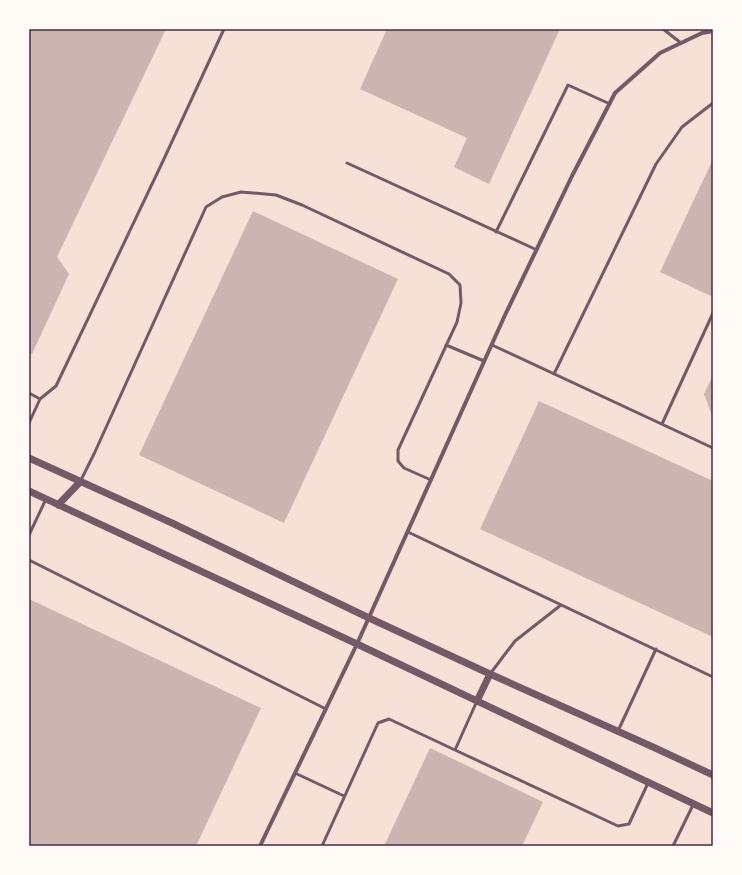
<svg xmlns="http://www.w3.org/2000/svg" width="742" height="875" font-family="'Asap Condensed',sans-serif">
  <rect width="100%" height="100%" fill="#f7e1d7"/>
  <path fill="#ccb4b1" d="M29,29H166L57,257L69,274L32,354L29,353Z
    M387,29H560L489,184L454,167L467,138L360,89Z
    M713,159V297L660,272Z
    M253,211L398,279L284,523L139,455Z
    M713,375V418L704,394Z
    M539,401L713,481V637L480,529Z
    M29,599L261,708L196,846H29Z
    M430,748L543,802L522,846H384Z"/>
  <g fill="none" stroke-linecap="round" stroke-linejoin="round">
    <path stroke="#755966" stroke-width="3" d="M663,29L681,43
      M347,163L537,250
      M496,232L568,85L610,104
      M446,345L484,361
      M492,345L713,448
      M554,374L656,164L682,127L713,103
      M29,393L40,399L29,423
      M40,399L56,386L163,161L224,29
      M662,424L713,313
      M81,480L94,454L206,207L222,197L241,192L276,195L302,205L449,274L460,285L461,303L457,322L398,450V461L404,468L431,480
      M408,532L713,677
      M29,535L46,499
      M29,560L326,709
      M490,674L515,641L561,605
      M477,701L455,750L618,826L629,824L648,783
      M618,731L656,649
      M295,773L344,796
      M322,846L378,723L389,719L455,750
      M673,846L694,803"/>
    <path stroke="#755966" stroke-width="4" d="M260,846L357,644L505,315L572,176L615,93L660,53L702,33L713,31"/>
    <path stroke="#755966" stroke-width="7" d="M29,458L172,523L367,617L490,674L653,747L713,775
      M29,491L357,644L713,813
      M58,505L80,482
      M477,701L490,674"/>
  </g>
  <rect width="742" height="875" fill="none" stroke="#fffaf5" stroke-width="60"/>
  <rect x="30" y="30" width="682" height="815" fill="none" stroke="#4a2c40" stroke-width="1.5"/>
</svg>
